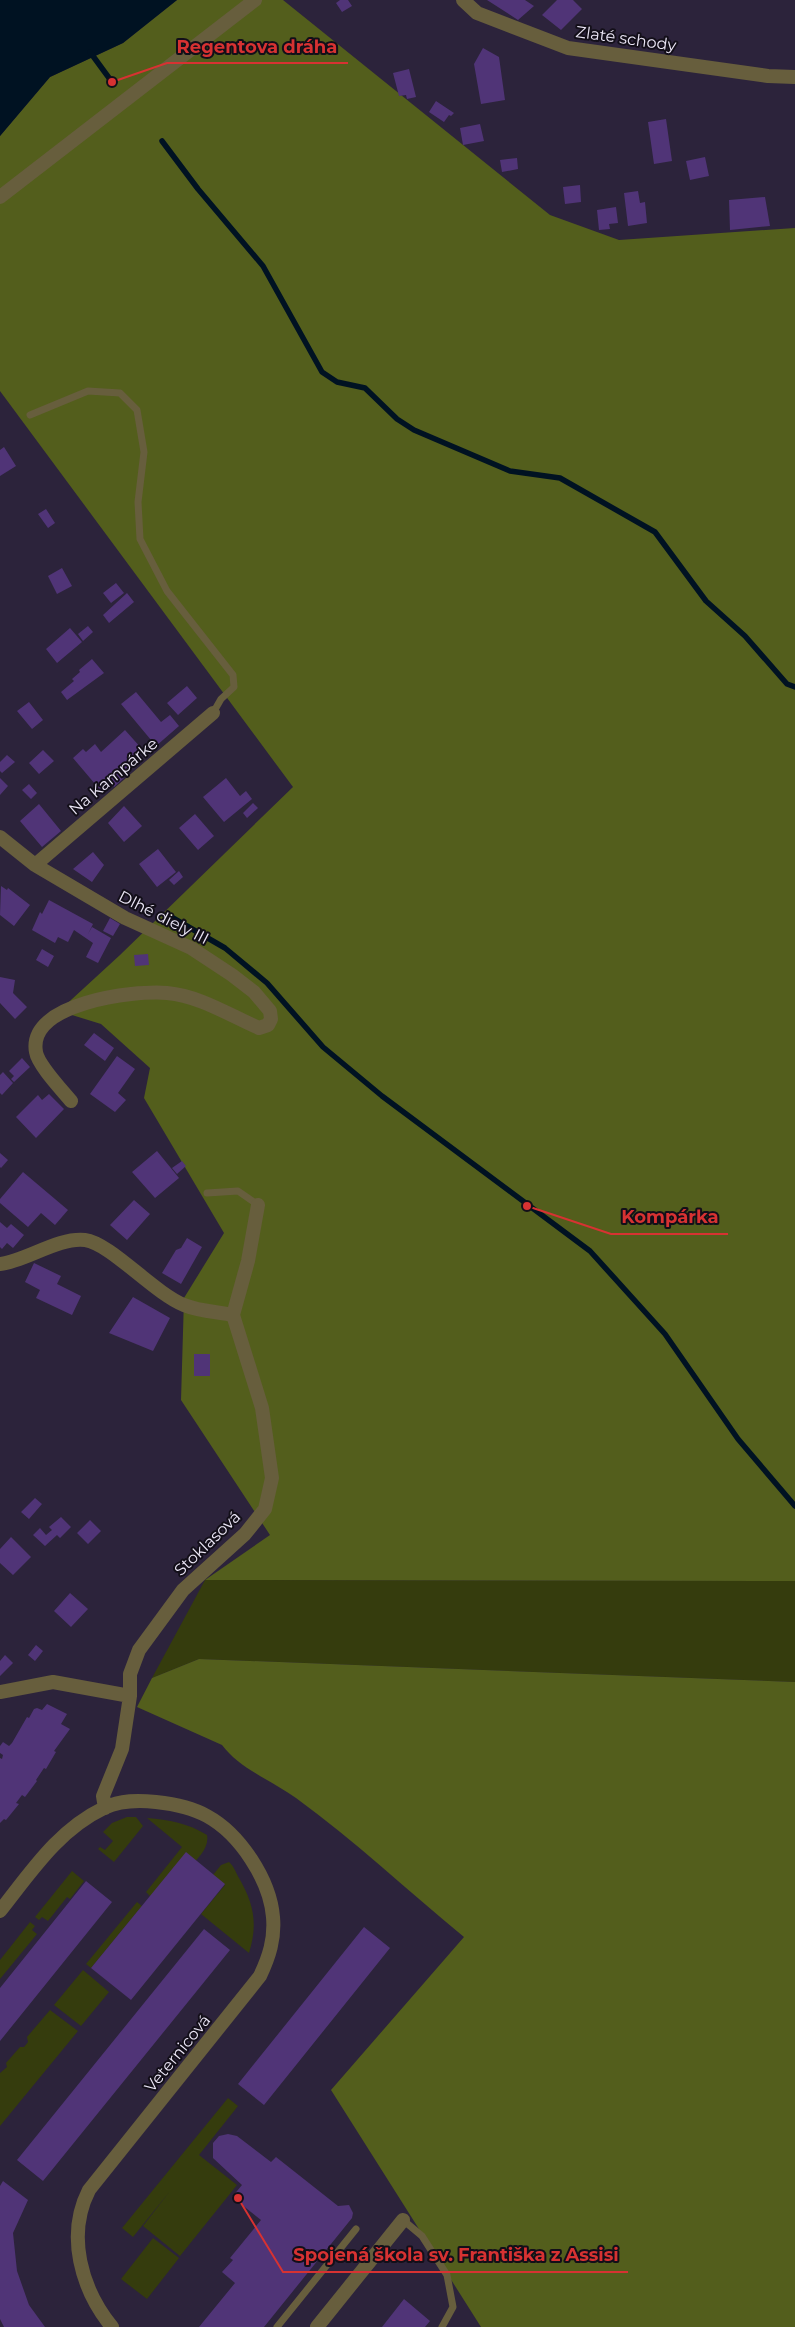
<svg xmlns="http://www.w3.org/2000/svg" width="795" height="2327" font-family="Montserrat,sans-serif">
  <rect width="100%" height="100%" fill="#2c233b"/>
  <path fill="#353c0d" d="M205,1580L795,1581V1682L199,1659L152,1678Z
    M127,1817H136L143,1826L114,1862L98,1849L100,1847L105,1850L113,1841L103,1832L112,1823Z
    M147,1818C169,1820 188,1823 207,1835C212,1858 167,1883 150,1896L146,1892L182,1847Z
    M229,1862C234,1866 236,1873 239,1878C254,1904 258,1924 249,1953L201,1914L225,1885L213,1875L221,1865Z
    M72,1871L84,1881L70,1899L67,1897L48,1921L42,1917L39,1920L35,1917Z
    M137,1902L142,1906L91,1968L86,1964Z
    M30,1922L35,1926L32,1930L37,1934L0,1979V1960Z
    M83,1970L109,1992L81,2026L54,2005Z
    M50,2010L78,2031L0,2126V2073L7,2067L6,2063L20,2047H24L28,2042L27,2037Z
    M228,2098L238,2106L199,2155L237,2185L180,2256L143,2226L170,2191L133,2237L122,2228Z
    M153,2238L179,2258L147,2299L121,2279Z"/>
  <path fill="#535e1c" d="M177,0H283L550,215L619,240L795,228V1581L205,1580L270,1535L181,1400L184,1298L224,1233L144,1098L150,1068L101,1024L59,1011L120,955L293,787L0,391V136L50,77L123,43Z
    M199,1659L795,1682V2327H481L331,2090L464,1937C408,1891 354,1840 296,1798C271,1780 240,1769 222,1745L137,1707L152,1678Z"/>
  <path fill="#001222" d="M0,0H177L123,43L50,77L0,136Z"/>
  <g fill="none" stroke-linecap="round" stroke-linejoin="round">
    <path stroke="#001222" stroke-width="5.5" d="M90,52L112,82
      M162,141L198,189L263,266L322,372L337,382L365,388L397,419L414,430L510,471L560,478L655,532L706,601L745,636L787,684L795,687
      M173,918L225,948L267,983L323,1047L382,1096L590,1251L665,1334L738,1439L795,1506"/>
  </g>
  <path fill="#503477" d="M340,0H348L352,6L342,12L336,3Z
    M487,0H525L534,6L518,20Z
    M557,0H573L582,9L561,30L542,15Z
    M483,48L499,57L505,100L481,104L474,64Z
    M409,69L416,97L407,99L406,95L399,96L393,73Z
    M436,101L454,113L451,116L449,115L444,122L429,112Z
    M666,119L672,161L654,164L648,122Z
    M480,124L484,141L463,145L460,128Z
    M705,157L709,176L690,180L686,161Z
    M517,158L518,169L502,172L500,160Z
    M580,185L581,202L565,204L563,187Z
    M638,191L640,203L645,202L647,223L628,226L624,193Z
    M765,197L770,226L730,230L729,200Z
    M616,207L618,223L609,224L610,229L599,230L597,210Z
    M4,447L16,466L0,476V450Z
    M46,509L55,523L48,528L38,514Z
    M62,568L72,586L57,594L48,576Z
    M116,583L124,593L111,603L103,593Z
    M127,593L134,602L109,623L103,615Z
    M88,626L93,632L83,641L78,634Z
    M70,628L82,642L57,663L46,649Z
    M92,659L104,673L67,700L61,692L74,681L72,679L80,672L79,670Z
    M187,686L197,698L178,715L167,703Z
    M136,692L161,722L170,715L179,726L156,746L121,704Z
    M29,702L43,720L32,729L17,711Z
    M125,730L142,749L131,758L135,761L120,774L124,778L114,787L111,782L101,791L73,758L83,749L86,752L95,744L101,752Z
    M43,750L54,761L39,774L29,763Z
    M7,755L15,762L2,773L0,771V762Z
    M0,778L8,786L0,795Z
    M226,778L240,796L246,791L252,799L224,822L203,797Z
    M29,784L37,793L31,799L22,790Z
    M253,803L258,808L247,818L243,813Z
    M39,804L61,831L42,847L20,821Z
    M124,806L142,826L124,842L108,823Z
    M195,814L214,836L198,850L179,828Z
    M158,849L176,872L157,887L139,864Z
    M93,852L104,865L92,882L73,869Z
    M179,871L183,877L174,885L169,880Z
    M1,886L7,890L8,888L30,905L14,926L0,915Z
    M49,900L93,924L88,934L92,927L111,938L98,963L86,957L93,943L74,930L68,942L58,937L55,943L32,930L40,912L42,914Z
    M110,918L120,924L113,936L103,931Z
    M42,949L54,956L48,967L36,960Z
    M148,954L149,965L135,966L134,955Z
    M0,977L15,980L13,993L27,1007L15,1019L0,1003Z
    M94,1033L114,1048L105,1061L84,1045Z
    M117,1056L135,1069L118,1093L126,1100L115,1112L90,1094Z
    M22,1058L30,1067L14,1082L11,1079L14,1076L9,1071Z
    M3,1072L13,1083L2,1095L0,1093V1075Z
    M49,1094L64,1109L36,1138L16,1117L38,1095L42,1100Z
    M157,1151L179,1178L155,1198L132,1172Z
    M0,1153L8,1160L1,1168L0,1167Z
    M182,1161L186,1166L177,1174L172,1168Z
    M23,1172L68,1210L55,1225L41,1213L28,1227L0,1203V1199Z
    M134,1200L150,1214L127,1240L110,1225Z
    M0,1222L7,1228L11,1224L24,1235L13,1248L7,1243L2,1249L0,1247Z
    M187,1238L202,1247L181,1284L162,1273L176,1250L181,1248Z
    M34,1263L61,1276L57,1284L81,1296L72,1315L36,1298L40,1290L25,1282Z
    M133,1297L170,1318L153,1351L109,1333Z
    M194,1354H210V1376H194Z
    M35,1498L42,1504L29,1519L21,1512Z
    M61,1517L71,1527L60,1538L57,1535L45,1546L33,1535L40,1528L46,1535L52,1530L49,1527Z
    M90,1520L101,1531L88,1544L77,1533Z
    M11,1537L31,1557L13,1575L0,1563V1549Z
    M70,1593L88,1609L71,1627L54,1611Z
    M36,1645L43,1651L35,1661L28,1655Z
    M5,1655L13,1663L0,1676V1661Z
    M47,1704L67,1714L61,1724L70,1729L54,1751L56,1752L46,1769L44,1768L36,1780L37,1781L25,1797L22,1795L16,1803L19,1804L6,1820L4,1819L0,1823V1758L2,1759L3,1755L0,1753V1746L3,1742L9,1746L12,1743L27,1717L29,1718L34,1709L37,1708L42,1710Z
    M186,1852L225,1884L131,2000L91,1968Z
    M86,1881L112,1902L0,2041V1988Z
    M364,1927L390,1948L264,2105L238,2084Z
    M204,1929L230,1950L43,2181L17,2160Z
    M228,2134L237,2136L271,2162L276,2157L338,2206L349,2205L353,2213L352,2218L264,2327H199L235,2283L222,2272L233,2260L230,2258L261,2220L232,2197L242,2185L213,2158V2143L219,2136Z
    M3,2181L28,2200L13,2233L17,2271L29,2305L45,2327H4L0,2319V2186Z
    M404,2299L430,2321L425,2327H382Z"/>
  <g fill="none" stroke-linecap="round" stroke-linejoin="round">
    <path stroke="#675e3d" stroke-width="7" d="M30,415L88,391L120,393L137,410L144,452L138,502L140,539L167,591L233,675L234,687L221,699L213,713
      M207,1193L238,1191L258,1205
      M403,2220L422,2236L447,2275L453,2307L442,2327
      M277,2327L356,2229"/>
    <path stroke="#675e3d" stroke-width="14" d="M463,0L477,13L568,48L768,76L795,77
      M0,837L35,865L125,918L191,948L232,975L254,992L270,1011L271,1019L268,1025L259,1028C229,1015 200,996 167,993C134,990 27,1003 36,1052C38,1065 62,1090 71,1101
      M35,865L213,713
      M0,1264C26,1261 58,1237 85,1240C110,1243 154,1293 184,1305C198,1311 218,1312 233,1315
      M0,1692L53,1682L130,1696
      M105,1808L103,1796L122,1749L130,1696V1674L139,1650L183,1590L245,1534L265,1509L272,1478L262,1408L233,1315L248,1261L258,1205
      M0,1911C31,1872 58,1830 104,1808C121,1800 138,1800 156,1802C174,1804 191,1807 207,1816C240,1834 270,1880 273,1917C275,1939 269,1957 260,1976L89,2190C66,2235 81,2289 112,2327
      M317,2327L403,2220"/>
    <path stroke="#675e3d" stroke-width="14" d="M0,197L255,0"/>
  </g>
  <g text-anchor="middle" stroke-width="4" stroke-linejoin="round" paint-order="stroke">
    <g font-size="16" fill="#ece7f7" stroke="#130f19">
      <text transform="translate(626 38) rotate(8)" y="6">Zlaté schody</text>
      <text transform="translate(113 776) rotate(-40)" y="6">Na Kampárke</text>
      <text transform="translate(164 917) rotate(27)" y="6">Dlhé diely III</text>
      <text transform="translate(207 1543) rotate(-44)" y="6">Stoklasová</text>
      <text transform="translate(177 2053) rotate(-51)" y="6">Veternicová</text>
    </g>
  </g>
  <path fill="none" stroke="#d73232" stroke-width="2" d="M112 82L167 63H348M527 1206L611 1234H728M238 2198L283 2272H628"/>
  <g fill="#d73232" stroke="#130f19" stroke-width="2">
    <circle cx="112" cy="82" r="5"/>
    <circle cx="527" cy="1206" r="5"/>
    <circle cx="238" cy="2198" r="5"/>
  </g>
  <g font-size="18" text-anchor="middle" font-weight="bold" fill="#d73232" stroke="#130f19" stroke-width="4" stroke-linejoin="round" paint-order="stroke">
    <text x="257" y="53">Regentova dráha</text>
    <text x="670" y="1223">Kompárka</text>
    <text x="456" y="2261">Spojená škola sv. Františka z Assisi</text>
  </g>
</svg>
